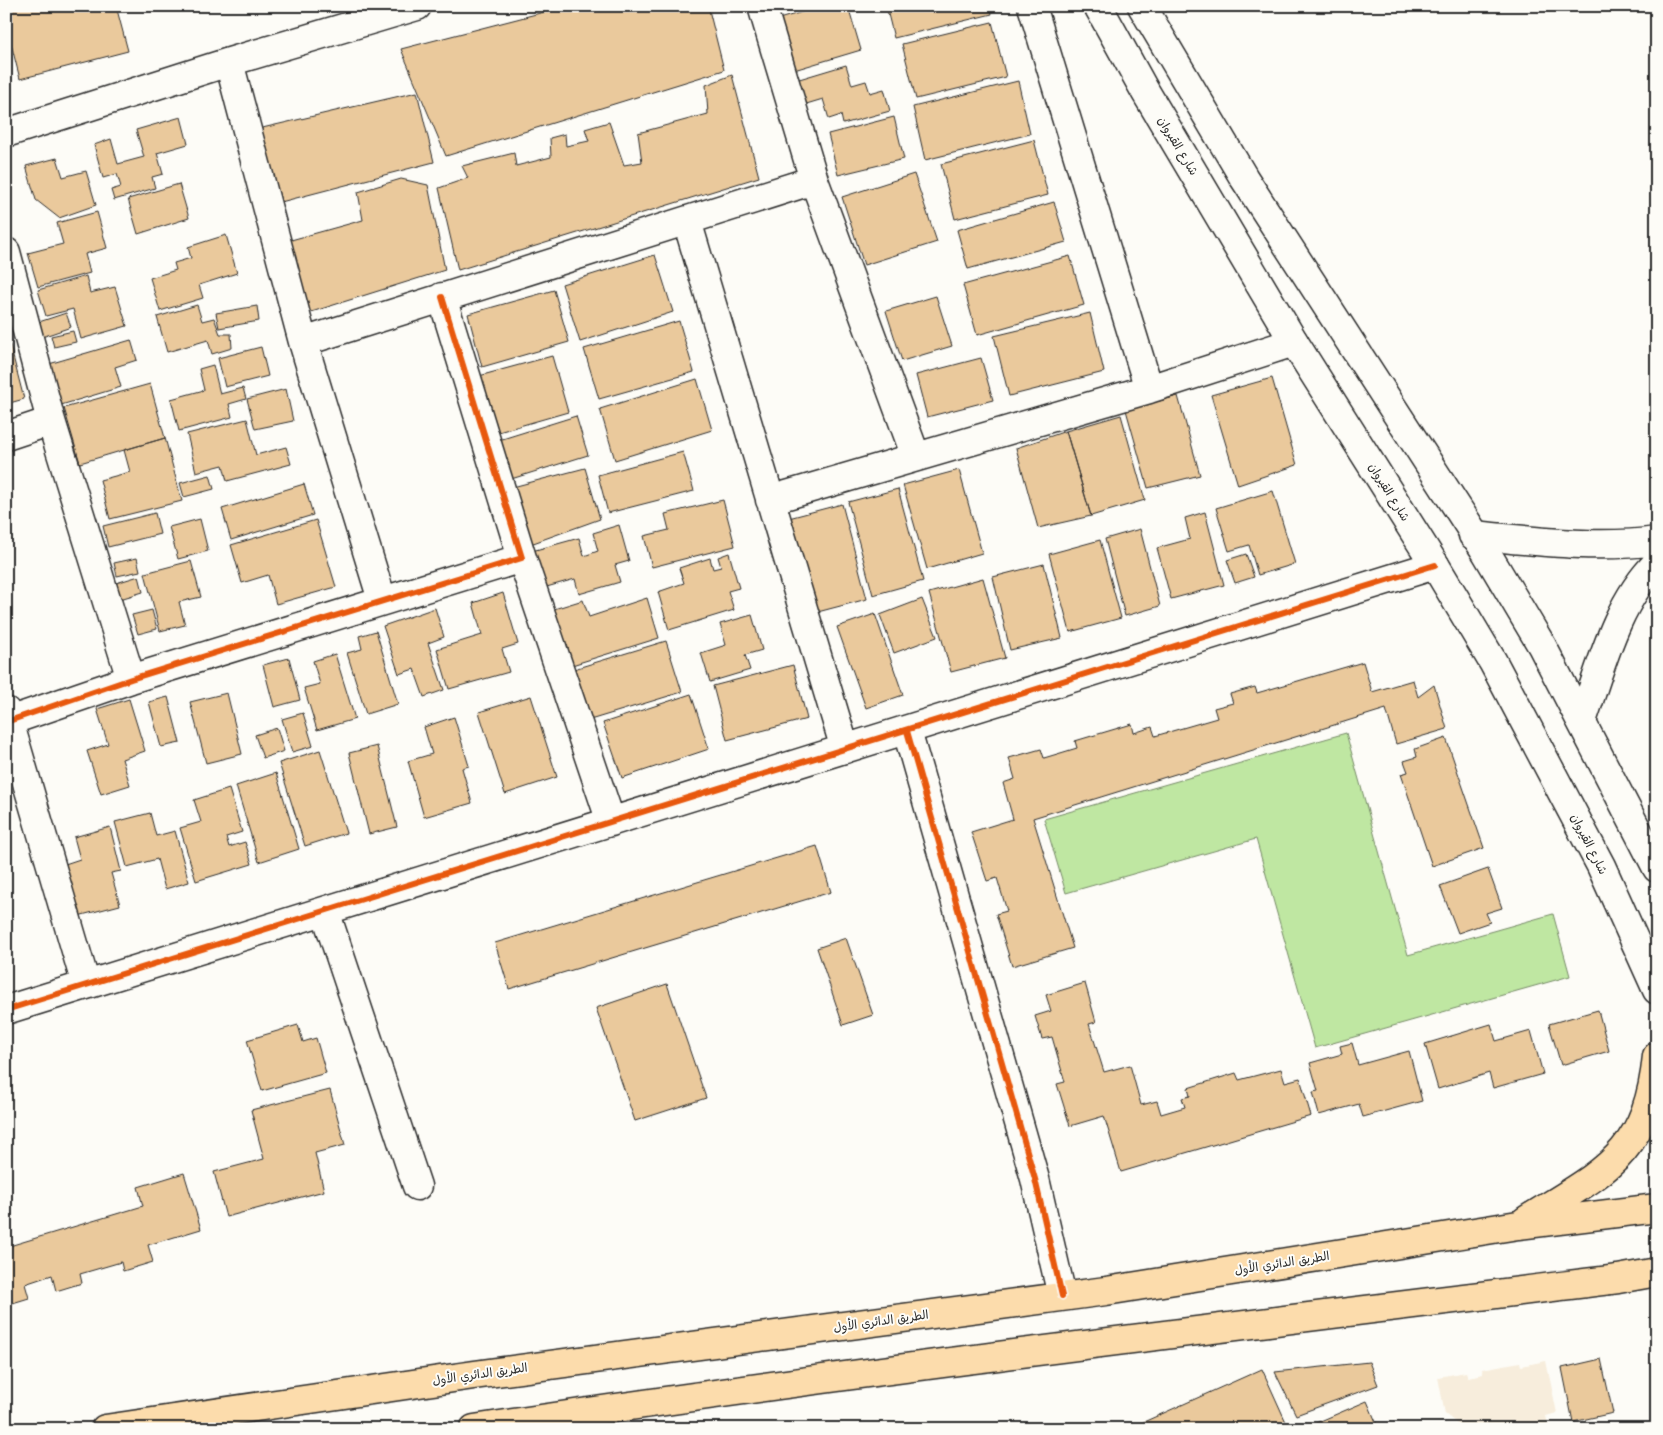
<svg xmlns="http://www.w3.org/2000/svg" width="1663" height="1435" font-family="'Shantell Sans','Playpen Sans Arabic',sans-serif">
  <rect width="100%" height="100%" fill="#fdfcf7"/>
  <filter id="ink" filterUnits="userSpaceOnUse"><feTurbulence type="fractalNoise" baseFrequency=".02" numOctaves="2"/><feDisplacementMap in="SourceGraphic" scale="10" xChannelSelector="R" yChannelSelector="G"/><feConvolveMatrix kernelMatrix="1 2 1 2 8 2 1 2 1" color-interpolation-filters="sRGB"/></filter>
  <g filter="url(#ink)">
    <path fill="#f7eddc" d="M1546,1361L1557,1413L1546,1416L1549,1429H1458L1460,1426L1445,1414L1438,1377L1466,1372L1468,1377L1483,1374L1482,1369L1520,1362L1521,1366Z"/>
    <path fill="#bfe7a2" stroke="#758966" d="M1346,733L1408,955L1553,914L1570,976L1315,1048L1256,839L1066,893L1044,819Z"/>
    <path fill="#eac99c" stroke="#2b2b2b" d="M6,6H116L128,51L20,79L6,24Z
      M567,6H708L724,70L446,156L401,49Z
      M822,6H848L861,50L794,70L779,19Z
      M886,6H990L992,14L894,38Z
      M992,22L1006,77L916,99L902,44Z
      M846,65L852,85L866,81L870,93L884,89L890,111L843,124L841,115L829,119L823,99L803,105L796,80Z
      M732,75L759,177L458,270L439,188L468,178L462,166L514,153L516,166L551,157L550,138L565,134L566,146L589,141L585,129L609,122L624,165L642,162L638,133L708,114L706,85Z
      M1018,81L1030,134L925,160L913,107Z
      M417,92L434,162L277,203L258,129Z
      M181,117L188,144L157,153L163,174L152,177L155,188L114,200L111,190L121,187L117,174L103,178L94,145L111,139L118,164L144,157L136,130Z
      M894,117L904,159L838,175L828,134Z
      M1034,140L1048,195L955,219L941,164Z
      M57,158L63,177L86,171L96,205L59,218L36,200L26,166Z
      M914,174L937,242L864,265L842,197Z
      M401,179L428,185L445,270L305,314L291,240L363,220L358,192Z
      M179,184L189,218L138,234L128,199Z
      M1054,202L1066,242L968,269L957,230Z
      M97,212L107,248L85,254L90,273L38,287L28,253L63,244L57,223Z
      M226,235L237,273L199,285L203,298L160,311L150,278L176,270L174,263L191,258L188,247Z
      M655,255L673,312L580,342L562,284Z
      M1070,256L1084,305L977,335L963,285Z
      M86,276L90,293L115,287L127,326L81,339L73,309L46,316L38,290Z
      M554,290L569,342L482,367L468,314Z
      M936,296L952,346L902,361L886,311Z
      M197,305L202,321L214,318L220,334H231L232,348L212,354L208,340L167,352L157,317Z
      M257,306L259,321L219,328L216,313Z
      M66,313L71,327L42,337L36,323Z
      M1090,313L1104,372L1009,396L994,336Z
      M679,321L694,372L599,399L584,349Z
      M73,331L76,342L54,347L51,336Z
      M131,340L137,360L115,367L121,387L61,405L49,364Z
      M6,341H9L24,399L6,404Z
      M261,347L268,376L225,387L218,358Z
      M552,356L568,412L495,433L479,376Z
      M981,358L993,400L927,417L916,375Z
      M213,365L220,394L243,388L246,399L229,404L232,417L179,431L171,399L204,390L199,369Z
      M1272,378L1297,465L1238,485L1211,395Z
      M697,379L712,430L615,460L600,409Z
      M150,384L165,438L80,463L64,408Z
      M286,389L293,421L255,429L247,399Z
      M1178,396L1200,475L1148,488L1126,410Z
      M1121,415L1145,500L1091,516L1066,431Z
      M576,416L588,455L508,480L496,441Z
      M247,419L256,455L286,447L291,464L227,481L223,465L196,472L187,434Z
      M1066,431L1091,516L1038,528L1016,448Z
      M165,438L182,501L110,519L100,480L130,472L124,450Z
      M683,452L694,491L608,513L598,475Z
      M585,468L600,519L525,546L505,489Z
      M959,470L982,553L927,569L903,485Z
      M210,475L214,489L184,497L180,483Z
      M304,484L313,515L231,540L222,509Z
      M898,489L923,581L873,595L848,502Z
      M1273,491L1295,564L1258,575L1249,545L1229,551L1216,508Z
      M723,500L735,546L652,567L644,536L669,530L665,514Z
      M842,504L867,599L810,614L785,519Z
      M1205,512L1224,585L1171,599L1157,548L1190,539L1185,518Z
      M155,513L160,534L108,547L103,526Z
      M200,519L208,551L178,559L169,527Z
      M316,520L336,587L276,604L268,575L242,583L231,545Z
      M619,525L629,561L615,565L620,582L579,594L575,579L543,588L532,551L579,538L584,556L598,551L593,533Z
      M1140,529L1160,606L1125,616L1105,539Z
      M1100,540L1121,618L1070,632L1049,554Z
      M729,553L739,588L728,591L734,610L669,630L658,592L684,583L679,568L710,558L713,569L721,567L718,557Z
      M1246,554L1254,577L1235,583L1227,560Z
      M137,558L140,571L117,576L114,563Z
      M191,561L201,597L179,602L185,625L160,631L145,573Z
      M1044,564L1062,638L1010,650L993,577Z
      M139,576L143,592L120,599L116,583Z
      M983,578L1005,658L951,672L929,593Z
      M503,593L518,644L502,649L509,672L449,689L437,649L482,635L473,603Z
      M647,598L659,638L572,665L554,609L583,600L589,617Z
      M922,599L937,637L894,653L880,615Z
      M435,608L444,637L428,643L444,690L424,697L414,669L399,674L383,626Z
      M152,610L157,629L138,634L132,615Z
      M875,614L903,695L866,708L837,627Z
      M752,615L762,650L745,655L750,670L710,682L701,653L726,645L720,624Z
      M376,631L398,704L366,714L347,653L362,649L359,636Z
      M666,641L682,692L590,720L574,669Z
      M335,654L355,719L317,730L304,688L320,684L313,661Z
      M289,658L300,700L274,707L263,665Z
      M1363,662L1372,692L1413,680L1418,697L1434,685L1447,729L1396,744L1386,709L1033,818L1073,948L1012,966L996,914L1007,911L997,878L987,881L971,832L1013,819L1003,783L1015,779L1009,758L1041,749L1044,758L1077,748L1075,741L1132,724L1134,733L1152,727L1155,736L1217,718L1214,708L1233,703L1230,694L1255,687L1257,693Z
      M793,665L807,719L727,740L713,686Z
      M227,693L242,754L206,763L190,702Z
      M691,694L709,749L622,778L603,723Z
      M531,696L557,777L505,794L479,712Z
      M168,697L180,743L161,747L149,702Z
      M129,699L145,751L122,759L130,785L101,794L87,751L108,744L97,709Z
      M303,713L313,746L292,752L282,719Z
      M454,717L469,766L462,768L472,803L424,817L408,761L432,754L424,727Z
      M277,728L284,751L263,758L255,735Z
      M1446,738L1484,848L1432,866L1401,774L1408,772L1404,761L1417,757L1415,749Z
      M377,746L397,827L369,834L349,753Z
      M320,750L346,833L305,846L279,763Z
      M276,773L299,849L259,862L236,786Z
      M229,789L242,832L226,837L229,847L245,842L252,864L196,881L180,828L201,822L194,800Z
      M150,813L156,836L175,831L189,882L165,889L157,859L127,867L115,822Z
      M110,827L121,871L111,873L120,905L78,916L65,864L80,859L74,837Z
      M817,846L831,892L509,989L495,943Z
      M1488,869L1502,908L1486,913L1490,922L1458,933L1440,886Z
      M846,938L873,1015L843,1025L817,948Z
      M1085,983L1096,1022L1089,1024L1104,1072L1130,1065L1141,1105L1157,1101L1161,1114L1185,1107L1182,1098L1190,1096L1188,1088L1236,1073L1239,1080L1281,1069L1285,1082L1300,1078L1311,1116L1121,1172L1104,1116L1070,1126L1057,1084L1065,1082L1052,1037L1042,1039L1035,1016L1051,1011L1046,995Z
      M667,984L706,1098L635,1121L596,1008Z
      M1598,1010L1609,1051L1561,1065L1549,1024Z
      M1491,1024L1496,1041L1531,1031L1543,1074L1493,1088L1489,1073L1438,1089L1425,1044Z
      M298,1025L303,1042L316,1038L326,1073L262,1091L247,1040Z
      M1352,1043L1358,1065L1409,1051L1422,1101L1363,1117L1359,1104L1319,1115L1313,1092L1318,1091L1310,1063L1342,1054L1340,1046Z
      M330,1090L345,1145L315,1153L324,1191L226,1217L214,1172L264,1159L251,1110Z
      M184,1173L201,1229L148,1245L153,1262L123,1271L121,1262L80,1274L82,1283L56,1291L52,1275L25,1284L29,1298L6,1305V1247L143,1206L138,1187Z
      M1601,1359L1613,1413L1573,1422L1562,1368Z
      M1369,1362L1378,1385L1296,1415L1275,1372Z
      M1262,1369L1286,1422L1272,1429H1128Z
      M1367,1401L1379,1429H1302Z"/>
    <g fill="none" stroke-linecap="round" stroke-linejoin="round">
      <g stroke="#2b2b2b" stroke-width="31">
        <path id="minor" d="M762,6L814,180L916,457
          M1032,6L1149,389
          M229,62L303,342L382,600
          M6,133L229,62L417,6
          M687,221L845,749
          M6,252L51,421L131,679
          M303,342L814,180
          M6,436L51,421
          M770,500L1149,389L1294,342
          M1473,535C1534,541 1596,549 1657,541
          M522,558L611,822
          M6,711L86,985
          M9,721L131,679L522,558L442,297
          M1582,721C1601,667 1616,603 1657,563
          M907,731L1035,1179L1062,1296
          M325,911L417,1186
          M6,1010L1435,565"/>
      </g>
      <g stroke="#2b2b2b" stroke-width="31">
        <path id="secondary" d="M1098,6L1145,91L1294,342L1435,565L1493,662L1601,866L1657,990
          M1142,6L1244,178L1486,552L1542,646L1657,868"/>
      </g>
      <g stroke="#2b2b2b" stroke-width="31">
        <path id="primary" d="M1525,1221C1602,1172 1647,1157 1657,1056
          M105,1429L474,1375L1106,1291L1518,1225L1657,1208
          M474,1429C854,1371 1237,1326 1618,1279L1657,1272"/>
      </g>
      <use href="#minor" stroke="#fdfcf7" stroke-width="28"/>
      <use href="#secondary" stroke="#fdfcf7" stroke-width="28"/>
      <use href="#primary" stroke="#fcdcac" stroke-width="28"/>
      <g stroke="#fdfcf7" stroke-width="9">
        <path id="cycleway" d="M9,721L131,679L522,558L442,297
          M907,731L1035,1179L1062,1296
          M6,1010L1435,565"/>
      </g>
      <use href="#cycleway" stroke="#e8590c" stroke-width="6"/>
    </g>
  </g>
  <g text-anchor="middle" stroke-width="4" stroke-linejoin="round" paint-order="stroke">
    <g font-size="12" fill="#2b2b2b" stroke="#fdfcf7">
      <text transform="translate(1178 146) rotate(59)" y="4">شارع القيروان</text>
      <text transform="translate(1389 492) rotate(58)" y="4">شارع القيروان</text>
      <text transform="translate(1589 844) rotate(63)" y="4">شارع القيروان</text>
      <text transform="translate(1282 1263) rotate(-9)" y="4">الطريق الدائري الأول</text>
      <text transform="translate(881 1321) rotate(-8)" y="4">الطريق الدائري الأول</text>
      <text transform="translate(480 1374) rotate(-8)" y="4">الطريق الدائري الأول</text>
    </g>
  </g>
  <rect width="1663" height="1435" fill="none" stroke="#fdfcf7" stroke-width="25"/>
  <rect x="12" y="12" width="1638" height="1410" fill="none" stroke="#2b2b2b" stroke-width="2" filter="url(#ink)"/>
</svg>
